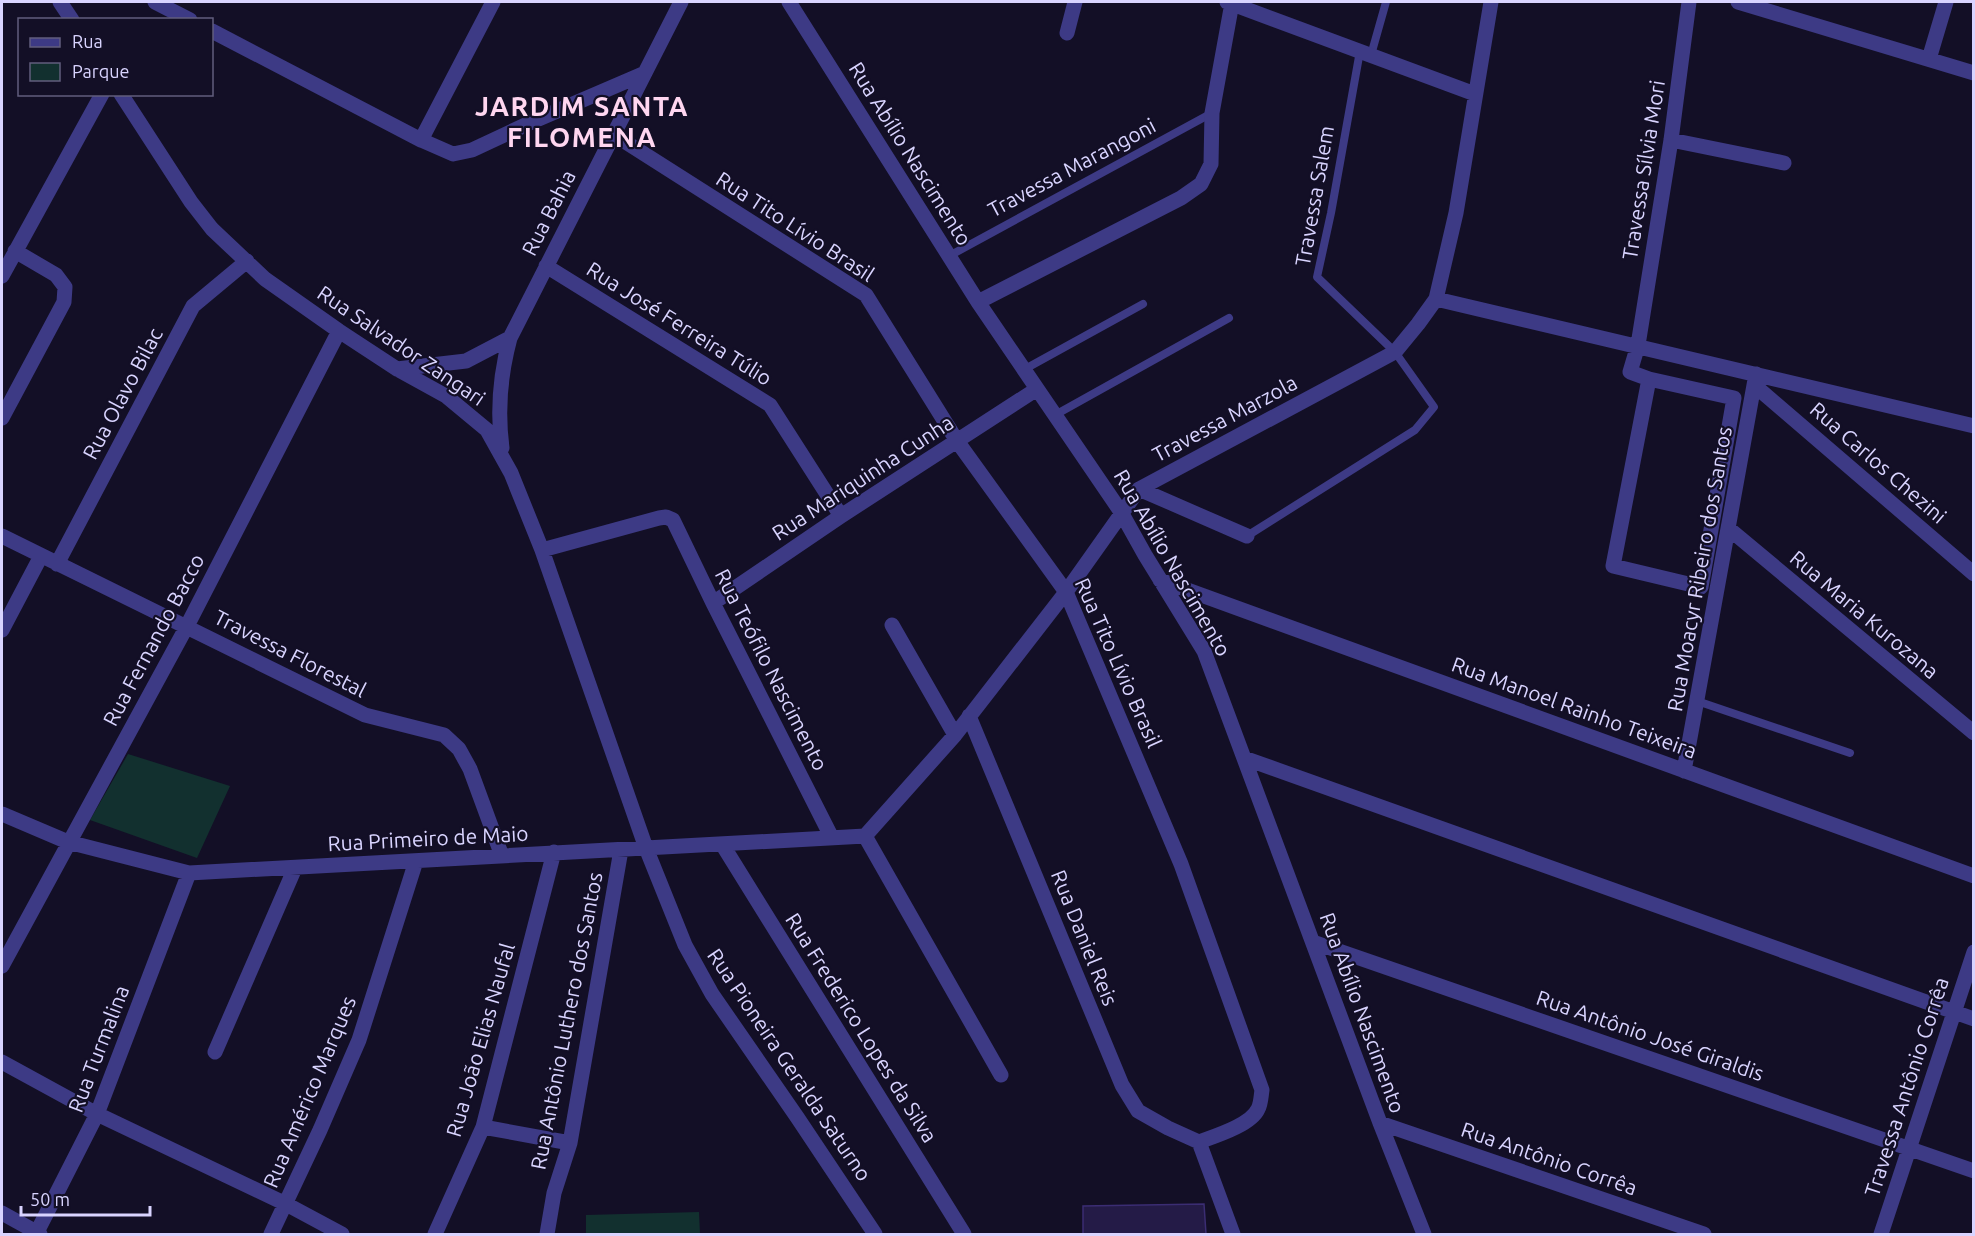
<svg xmlns="http://www.w3.org/2000/svg" width="1975" height="1236" font-family="Ubuntu,sans-serif">
  <rect width="100%" height="100%" fill="#130f26"/>
  <path fill="#12302f" d="M128,754L230,786L197,858L90,820Z
    M699,1212L700,1234H586V1215Z"/>
  <path fill="#241b47" stroke="#3b2d73" stroke-width="1.5" d="M1204,1204L1206,1234H1083V1206Z"/>
  <g fill="none" stroke-linecap="round" stroke-linejoin="round">
    <path stroke="#3d3a85" stroke-width="8" d="M1371,55L1386,2
      M949,256L1212,113
      M1025,369L1143,304
      M1055,415L1229,318
      M1247,536L1415,430L1434,407L1395,352L1317,277L1331,213L1360,51
      M1697,701L1850,753"/>
    <path stroke="#3d3a85" stroke-width="15" d="M60,2L72,20
      M155,2L190,20
      M789,2L978,302L1121,512L1145,555L1204,651L1380,1123L1424,1234
      M1227,2L1475,94
      M1738,2L1974,73
      M212,31L421,140L453,154L472,150L536,120L643,74
      M1067,33L1075,2
      M1929,59L1946,2
      M121,94L191,202L212,229L265,279L339,331L397,369L446,396L487,430L511,473L542,550L646,848L685,945L712,994L797,1117L875,1234
      M613,134L866,295L957,441L1066,592L1181,864L1262,1090C1261,1096 1261,1104 1258,1109C1251,1125 1215,1136 1199,1142L1233,1234
      M421,140L493,2
      M1671,140L1784,163
      M546,266L770,405L841,516
      M2,276L102,94
      M1436,299L1974,426
      M978,302L1181,198L1201,184L1211,164L1212,113L1232,3
      M397,369L466,361L510,338
      M1649,379L1613,566L1701,587L1734,398L1649,379L1630,372L1638,345L1671,140L1689,2
      M1754,385L1974,574
      M2,418L64,302L65,287L56,275L15,251
      M502,448C497,410 500,375 510,338L681,2
      M1139,489L1247,536
      M1728,528L1974,733
      M2,536L365,715L444,735L459,749L470,769L502,856
      M542,550L659,518L666,517L673,520L713,603L832,838
      M57,564L193,306L247,261
      M1160,580L1974,876
      M713,603L841,516L1037,389
      M892,625L955,735
      M2,630L41,556
      M969,716L1122,1085L1138,1111L1168,1128L1199,1142
      M1244,758L1974,1019
      M1684,771L1756,374
      M2,814L68,842L189,873L865,836
      M865,836L955,735L1066,592L1139,489L1395,352L1418,324L1436,299L1456,213L1491,2
      M865,836L1001,1075
      M722,844L964,1234
      M1313,942L1974,1171
      M2,966L187,626L339,331
      M215,1052L295,868
      M2,1062L97,1114L286,1204L342,1234
      M1380,1123L1704,1234
      M483,1127L570,1143
      M2,1213L40,1234
      M36,1234L97,1114L189,873
      M271,1234L320,1130L359,1040L416,861
      M435,1234L483,1127L554,852
      M547,1234L554,1193L570,1143L621,850
      M1881,1234L1974,952"/>
  </g>
  <g text-anchor="middle" stroke-width="4.5" stroke-linejoin="round" paint-order="stroke">
    <g font-size="21" fill="#d9d4ff" stroke="#130f26">
      <text transform="translate(910 154) rotate(58)" y="7">Rua Abílio Nascimento</text>
      <text transform="translate(1072 168) rotate(-28)" y="7">Travessa Marangoni</text>
      <text transform="translate(1644 170) rotate(-81)" y="7">Travessa Sílvia Mori</text>
      <text transform="translate(1315 196) rotate(-80)" y="7">Travessa Salem</text>
      <text transform="translate(549 213) rotate(-63)" y="7">Rua Bahia</text>
      <text transform="translate(795 227) rotate(33)" y="7">Rua Tito Lívio Brasil</text>
      <text transform="translate(679 324) rotate(32)" y="7">Rua José Ferreira Túlio</text>
      <text transform="translate(401 346) rotate(34)" y="7">Rua Salvador Zangari</text>
      <text transform="translate(123 394) rotate(-62)" y="7">Rua Olavo Bilac</text>
      <text transform="translate(1225 419) rotate(-28)" y="7">Travessa Marzola</text>
      <text transform="translate(1878 463) rotate(41)" y="7">Rua Carlos Chezini</text>
      <text transform="translate(863 478) rotate(-33)" y="7">Rua Mariquinha Cunha</text>
      <text transform="translate(1172 563) rotate(60)" y="7">Rua Abílio Nascimento</text>
      <text transform="translate(1700 569) rotate(-80)" y="7">Rua Moacyr Ribeiro dos Santos</text>
      <text transform="translate(1864 615) rotate(40)" y="7">Rua Maria Kurozana</text>
      <text transform="translate(154 640) rotate(-62)" y="7">Rua Fernando Bacco</text>
      <text transform="translate(290 654) rotate(27)" y="7">Travessa Florestal</text>
      <text transform="translate(1118 663) rotate(66)" y="7">Rua Tito Lívio Brasil</text>
      <text transform="translate(771 670) rotate(63)" y="7">Rua Teófilo Nascimento</text>
      <text transform="translate(1574 708) rotate(20)" y="7">Rua Manoel Rainho Teixeira</text>
      <text transform="translate(428 839) rotate(-3)" y="7">Rua Primeiro de Maio</text>
      <text transform="translate(1084 938) rotate(68)" y="7">Rua Daniel Reis</text>
      <text transform="translate(1362 1013) rotate(70)" y="7">Rua Abílio Nascimento</text>
      <text transform="translate(567 1021) rotate(-79)" y="7">Rua Antônio Luthero dos Santos</text>
      <text transform="translate(861 1028) rotate(58)" y="7">Rua Frederico Lopes da Silva</text>
      <text transform="translate(1650 1036) rotate(19)" y="7">Rua Antônio José Giraldis</text>
      <text transform="translate(481 1040) rotate(-74)" y="7">Rua João Elias Naufal</text>
      <text transform="translate(99 1049) rotate(-69)" y="7">Rua Turmalina</text>
      <text transform="translate(789 1065) rotate(56)" y="7">Rua Pioneira Geralda Saturno</text>
      <text transform="translate(1907 1087) rotate(-72)" y="7">Travessa Antônio Corrêa</text>
      <text transform="translate(310 1092) rotate(-67)" y="7">Rua Américo Marques</text>
      <text transform="translate(1549 1159) rotate(19)" y="7">Rua Antônio Corrêa</text>
    </g>
    <g font-size="27" font-weight="bold" letter-spacing="1.5" fill="#ffd6f0" stroke="#130f26">
      <text x="582" y="116">JARDIM SANTA<tspan x="582" dy="31">FILOMENA</tspan></text>
    </g>
  </g>
  <rect width="1975" height="1236" fill="none" stroke="#d9d4ff" stroke-width="6"/>
  <rect x="18" y="18" width="195" height="78" fill="#130f26" stroke="#625e7d" stroke-width="1.5"/>
  <rect x="30" y="38" width="30" height="9" fill="#3d3a85" stroke="#625e7d" stroke-width="1.5"/>
  <text x="72" y="48" font-size="18" fill="#d9d4ff">Rua</text>
  <rect x="30" y="63" width="30" height="18" fill="#12302f" stroke="#625e7d" stroke-width="1.5"/>
  <text x="72" y="78" font-size="18" fill="#d9d4ff">Parque</text>
  <path d="M21 1206v9h129v-9" fill="none" stroke="#d9d4ff" stroke-width="3"/>
  <text x="30" y="1206" font-size="18" fill="#d9d4ff" stroke="#130f26" stroke-width="4.5" paint-order="stroke">50 m</text>
</svg>
